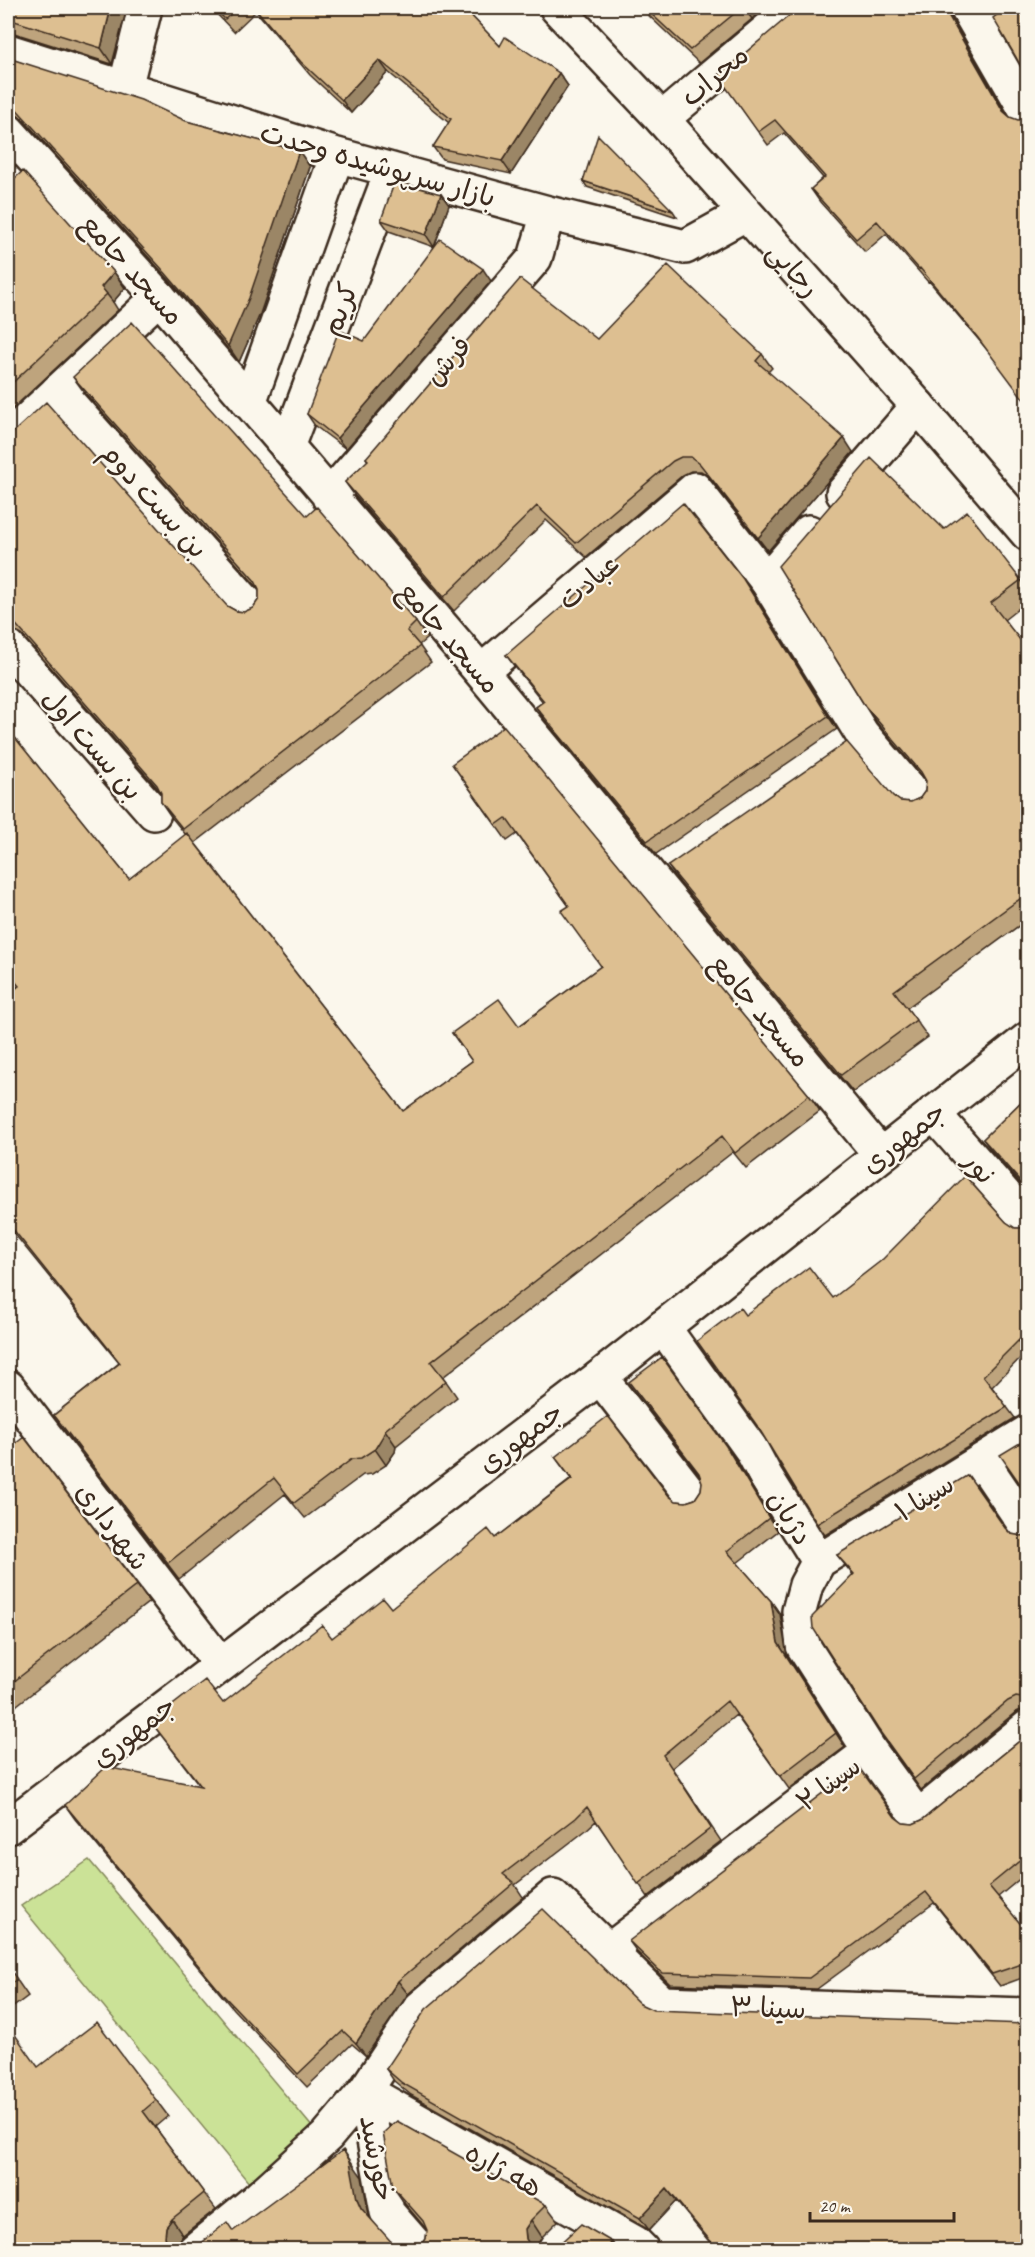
<svg xmlns="http://www.w3.org/2000/svg" width="1035" height="2257" font-family="Caveat,'Playpen Sans Arabic',sans-serif">
  <rect width="100%" height="100%" fill="#fbf7ec"/>
  <filter id="ink" filterUnits="userSpaceOnUse"><feTurbulence type="fractalNoise" baseFrequency=".0167" numOctaves="2"/><feDisplacementMap in="SourceGraphic" scale="12" xChannelSelector="R" yChannelSelector="G"/><feConvolveMatrix kernelMatrix="1 2 1 2 8 2 1 2 1" color-interpolation-filters="sRGB"/></filter>
  <g filter="url(#ink)">
    <path fill="#cbe297" stroke="#83865a" stroke-width="1.5" d="M89,1860L318,2134L254,2189L21,1906Z"/>
    <g fill="none" stroke-linecap="round" stroke-linejoin="round">
      <g stroke="#3b2a1e" stroke-width="38">
        <path id="pedestrian" d="M8,51L337,155L548,213L685,247L745,214
          M125,88L145,8
          M8,131L159,297L481,672L880,1154
          M58,391L252,609
          M249,403L337,155
          M287,447L392,170
          M329,497L535,258L548,213
          M8,647L154,813
          M481,672L695,489L767,581L862,734L919,801
          M8,1387L220,1664"/>
      </g>
      <g stroke="#3b2a1e" stroke-width="38">
        <path id="minor" d="M967,8L1028,114
          M977,25L1003,8
          M662,119L794,8
          M8,438L159,297
          M843,493L918,406
          M767,581L809,532
          M933,1113L1028,1221
          M663,1327L751,1449L766,1477L819,1561L806,1585L799,1611L803,1646L870,1751
          M600,1377L693,1497
          M982,1461L1028,1529
          M819,1561L1028,1432
          M608,1951L870,1751L918,1817L1028,1727
          M365,2091L635,2243L642,2250
          M365,2091L387,2212L420,2250
          M195,2250L255,2201L327,2136L365,2091L420,2008L553,1896L662,2003L1028,2015"/>
      </g>
      <g stroke="#3b2a1e" stroke-width="38">
        <path id="tertiary" d="M557,8L662,119L918,406L1028,534
          M8,1827L600,1377L1028,1039"/>
      </g>
      <use href="#pedestrian" stroke="#fbf7ec" stroke-width="33"/>
      <use href="#minor" stroke="#fbf7ec" stroke-width="33"/>
      <use href="#tertiary" stroke="#fbf7ec" stroke-width="33"/>
    </g>
    <path fill="#bea47d" stroke="#3b2a1e" stroke-width="1.5" d="M8,8H127L112,64L14,33H8Z
      M211,8H464L500,46L559,73L568,86L511,174L442,159L433,147L449,123L388,72L351,113L310,75L256,11L234,32Z
      M642,8H763L752,19L699,63L646,13Z
      M800,8H948L951,17L988,351L929,281L928,282L886,234L865,252L820,202L811,189L823,178L784,133L768,145L718,76Z
      M8,58L186,121L299,151L310,167L260,314L239,362L173,284L22,118L13,113H8Z
      M583,181L673,211L677,217L587,187Z
      M8,184L114,272L125,288L113,302L118,310L8,413Z
      M441,194L449,205L434,247L389,231L381,220Z
      M491,281L346,449L315,426L307,414L364,341Z
      M597,339L762,354L772,368L768,372L853,452L768,551L710,477L701,471H691L683,475L586,557L546,520L454,611L355,496L345,482L368,461L366,458Z
      M73,377L307,516L416,622L427,638L419,645L431,662L195,843L403,1111L472,1061L452,1033L519,1026L601,966L569,906L517,834L507,841L452,764L809,1095L820,1111L746,1168L733,1152L443,1377L457,1397L396,1446L395,1452L386,1465L372,1474L363,1475L305,1518L285,1494L179,1579L54,1415L119,1363L8,1226V995L17,987L8,977V729L129,879L186,835L172,818L161,802V792L22,635L11,629L8,624V437L227,606L236,611L244,612L253,608L259,599V589L84,392Z
      M944,529L1021,580L1028,590V601L1004,620L1028,650V919L907,1008L928,1037L853,1092L680,883L668,866L893,796L900,801L911,802L920,798L925,791L926,781L924,778L877,723L865,706Z
      M752,592L837,729L656,854L545,720L536,707L543,702L515,667L506,655Z
      M1028,1095V1192L991,1150L983,1139Z
      M1006,1222L1015,1228H1024L1028,1226V1350L992,1387L1015,1418L825,1535L817,1524L745,1315L833,1298Z
      M629,1382L726,1446L735,1459L778,1531L737,1563L771,1601L780,1614L787,1656L845,1747L789,1789L736,1715L672,1768L721,1841L648,1897L596,1821L585,1831L515,1885L523,1897L408,1994L366,2056L352,2044L307,2087L233,2009L75,1819L65,1805L200,1786L151,1722L223,1703L332,1638L391,1608L495,1538L571,1479L555,1457L669,1496L676,1501L686,1502L695,1499L701,1490L702,1482L700,1475Z
      M8,1433L137,1585L149,1602L17,1705L8,1714Z
      M1005,1529L1011,1534L1022,1536L1028,1534V1709H1024L1016,1712L921,1790L878,1729L853,1575L837,1555Z
      M1028,1734V1872L998,1897L1028,1933V1976L1000,1986L934,1903L817,1989L670,1984L637,1952L629,1941L895,1817L903,1823L913,1824L922,1820Z
      M8,1967L28,1996L8,2011Z
      M640,2004L1028,2250H716L676,2201L649,2230L411,2095L394,2081L386,2069Z
      M38,2067L156,2100L168,2116L155,2127L216,2209L183,2235L178,2243Z
      M393,2187L546,2205L558,2221L542,2237L537,2245L420,2248L426,2239L427,2230L405,2204Z"/>
    <path fill="#9b8666" stroke="#3b2a1e" stroke-width="1.5" d="M111,8H127L112,64L101,48Z
      M744,8H763L752,19Z
      M944,8H948L951,17L1012,124L1003,111Z
      M379,60L388,72L351,113L342,100Z
      M559,73L568,86L511,174L502,161Z
      M299,151L310,167L260,314L239,362L228,346Z
      M441,194L449,205L434,247L426,235Z
      M483,269L491,281L346,449L337,438Z
      M114,272L125,288L113,302L101,287Z
      M844,438L853,452L768,551L758,538Z
      M743,579L752,592L837,729L828,716Z
      M385,1430L396,1446L395,1452L386,1465L375,1449Z
      M726,1446L735,1459L778,1531L769,1518Z
      M771,1601L780,1614L787,1656L845,1747L778,1643Z
      M398,1981L408,1994L366,2056L356,2043Z
      M343,2150L362,2177L369,2215L373,2224L361,2208L357,2199Z
      M667,2189L676,2201L649,2230L640,2218Z
      M172,2219L183,2235L178,2243L177,2250H172L165,2237L166,2227Z
      M531,2220L542,2237L537,2245V2250H532L526,2239L525,2229Z
      M612,2242L617,2250H614L610,2244Z"/>
    <path fill="#ddbf91" stroke="#3b2a1e" stroke-width="1.5" d="M8,8H111L101,48L8,19Z
      M214,8H238L225,19Z
      M255,8H464L500,46L505,37L559,73L502,161L433,147L451,119L379,60L342,100L301,62Z
      M645,8H741L690,50Z
      M800,8H944L1003,111L1010,117L1018,120L1028,118V405L978,338L920,268L919,269L877,221L856,239L811,189L825,177L775,120L758,132L718,76L797,9Z
      M1006,8H1028V78L993,18Z
      M8,58L141,100L186,121L299,151L249,298L228,346L162,269L11,103L8,101Z
      M598,135L673,211L583,181Z
      M23,171L114,272L101,287L107,294L8,387V184Z
      M395,181L441,194L426,235L381,220Z
      M440,239L483,269L337,438L307,414L339,330L364,341Z
      M668,265L762,354L756,361L844,438L758,538L700,464L691,457H681L673,461L576,543L537,506L444,597L345,482L368,460L366,458L520,279L597,339Z
      M132,322L307,516L317,507L416,622L407,631L420,646L183,829L161,802V793L157,785L11,619L8,617V437L46,402L227,606L236,611L244,612L253,608L259,599V589L255,581L73,377Z
      M871,458L944,529L967,511L1021,580L991,603L1028,650V893L894,991L916,1020L841,1075L668,866L847,742L893,796L900,801L911,802L920,798L925,791L926,781L921,772L865,706L778,566Z
      M683,503L743,579L828,716L647,841L536,707L544,701L506,655Z
      M504,726L809,1095L735,1153L722,1136L431,1362L446,1381L385,1430L383,1436L375,1449L361,1458L352,1459L294,1503L274,1478L168,1563L54,1415L120,1363L8,1223V995L19,986L8,973V729L129,879L187,833L403,1111L472,1061L452,1033L499,999L519,1026L601,966L561,911L569,906L506,818L496,825L452,764Z
      M1028,1095V1190L983,1139Z
      M965,1176L1006,1222L1015,1228H1024L1028,1226V1331L983,1376L1007,1407L817,1524L758,1427L697,1341L740,1308L745,1315L809,1267L833,1298L882,1260Z
      M662,1357L726,1446L769,1518L727,1551L771,1601L778,1643L836,1733L780,1776L727,1701L663,1755L711,1828L638,1884L587,1807L576,1818L503,1874L514,1883L398,1981L356,2043L343,2031L298,2074L224,1996L65,1805L106,1767L201,1786L151,1722L205,1680L223,1703L322,1625L332,1638L383,1598L391,1608L488,1529L495,1538L572,1479L555,1457L608,1416L669,1496L676,1501L686,1502L695,1499L701,1490L702,1482L699,1473L629,1382Z
      M8,1433L15,1444L24,1437L137,1585L8,1686Z
      M1028,1438V1495L1000,1455Z
      M968,1475L1005,1528L1011,1534L1022,1536L1028,1534V1699L1016,1697L1008,1701L914,1779L878,1729L813,1628L812,1617L854,1574L837,1555Z
      M1028,1734V1854L989,1886L1028,1933V1962L992,1974L926,1892L809,1978L662,1973L629,1941L858,1766L895,1817L903,1823L913,1824L922,1820Z
      M543,1909L640,2004L653,2010L1028,2024V2250H718L667,2189L640,2218L402,2083L386,2069L426,2009Z
      M8,1967L17,1979L8,1986Z
      M97,2022L156,2100L143,2111L204,2193L172,2219L166,2227L165,2237L169,2246L174,2250H8V2025L38,2067Z
      M397,2121L546,2205L531,2220L525,2229L526,2239L531,2247L535,2250H417L420,2248L426,2239L427,2230L423,2221L393,2187L383,2133Z
      M343,2150L350,2161L357,2199L361,2208L395,2246L400,2250H193L227,2222L233,2231Z
      M581,2224L612,2242L610,2244L616,2250H552L556,2247Z"/>
  </g>
  <g text-anchor="middle" stroke-width="4.5" stroke-linejoin="round" paint-order="stroke">
    <g font-size="28" fill="#3b2a1e" stroke="#fbf7ec">
      <text transform="translate(714 75) rotate(-40)" y="10">محراب</text>
      <text transform="translate(378 164) rotate(16)" y="10">بازار سرپوشیده وحدت</text>
      <text transform="translate(133 269) rotate(48)" y="10">مسجد جامع</text>
      <text transform="translate(794 269) rotate(48)" y="10">رجایی</text>
      <text transform="translate(339 309) rotate(-69)" y="10">کریم</text>
      <text transform="translate(447 360) rotate(-49)" y="10">فرش</text>
      <text transform="translate(155 500) rotate(48)" y="10">بن بست دوم</text>
      <text transform="translate(588 581) rotate(-40)" y="10">عبادت</text>
      <text transform="translate(450 637) rotate(49)" y="10">مسجد جامع</text>
      <text transform="translate(93 744) rotate(49)" y="10">بن بست اول</text>
      <text transform="translate(761 1010) rotate(50)" y="10">مسجد جامع</text>
      <text transform="translate(903 1137) rotate(-38)" y="10">جمهوری</text>
      <text transform="translate(980 1167) rotate(49)" y="10">نور</text>
      <text transform="translate(520 1437) rotate(-37)" y="10">جمهوری</text>
      <text transform="translate(924 1497) rotate(-32)" y="10">سینا ۱</text>
      <text transform="translate(791 1517) rotate(58)" y="10">دژبان</text>
      <text transform="translate(113 1526) rotate(53)" y="10">شهرداری</text>
      <text transform="translate(133 1731) rotate(-38)" y="10">جمهوری</text>
      <text transform="translate(828 1783) rotate(-37)" y="10">سینا ۲</text>
      <text transform="translate(768 2007) rotate(2)" y="10">سینا ۳</text>
      <text transform="translate(378 2158) rotate(79)" y="10">خورشید</text>
      <text transform="translate(504 2169) rotate(29)" y="10">هه ژاره</text>
    </g>
  </g>
  <rect width="1035" height="2257" fill="none" stroke="#fbf7ec" stroke-width="30"/>
  <rect x="15" y="15" width="1005" height="2227" fill="none" stroke="#3b2a1e" stroke-width="2" filter="url(#ink)"/>
  <path d="M810 2212v9h144v-9" fill="none" stroke="#3b2a1e" stroke-width="3"/>
  <text x="819" y="2212" font-size="18" fill="#3b2a1e" stroke="#fbf7ec" stroke-width="4.5" paint-order="stroke">20 m</text>
</svg>
